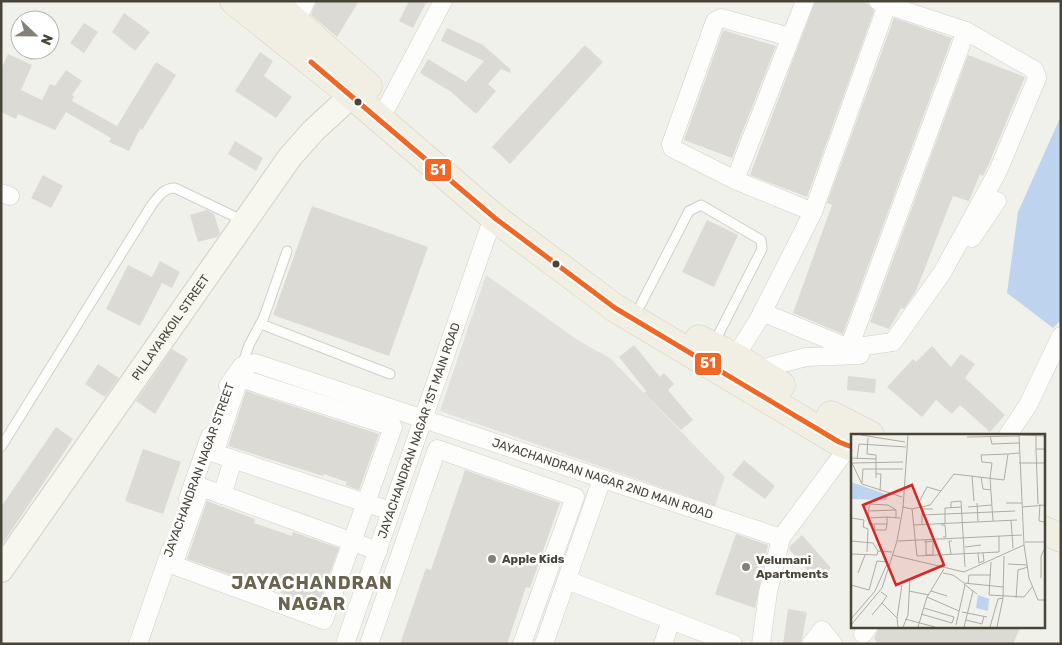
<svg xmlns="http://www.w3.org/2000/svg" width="1062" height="645" font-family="Rubik,sans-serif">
  <rect width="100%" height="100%" fill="#f1f1ec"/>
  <path fill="#e1e0dc" d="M486,275L579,341L610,358L725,477L715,506L440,411Z"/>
  <path fill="#bed3ed" d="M1061,116V320L1053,328L1007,293L1018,212Z"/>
  <path fill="#dbdad4" d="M316,1H359L337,37L311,15Z
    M409,1H427L413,28L399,21Z
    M815,1H861L868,4L874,11L807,197L750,175Z
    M124,13L150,32L135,51L112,32Z
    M894,18L952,38L843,334L793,313L832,205L827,203Z
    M84,23L98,32L84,53L70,43Z
    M447,28L483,45L511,70L510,73L501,69L488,84L496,91L476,114L450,91L420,73L428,59L466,82L484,61L441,41Z
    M723,30L776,46L732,158L684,140Z
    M585,45L603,62L510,164L492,147Z
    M260,52L273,61L264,76L292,97L276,118L235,91Z
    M8,54L32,65L21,90L42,100L50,84L55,86L66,70L82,81L72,95L74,96L72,101L117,126L156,62L176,75L142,130L140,129L129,151L109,142L111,138L66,112L55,130L18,114L16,119L1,112V69Z
    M968,55L1025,77L988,166L983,176L980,174L969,201L953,196L916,291L904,309L901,308L889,329L870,322Z
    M235,141L263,158L256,171L228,154Z
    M43,175L63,186L51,208L31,198Z
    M312,206L428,247L389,356L273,315Z
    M207,210L214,214L220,233L217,237L198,242L190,215Z
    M707,220L738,235L714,287L682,272Z
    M160,261L180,272L172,288L162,283L140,326L106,309L128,265L152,277Z
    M634,345L660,377L664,373L674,384L668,390L693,420L681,430L644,393L646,391L619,357Z
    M932,346L951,367L961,354L975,364L965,378L1005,415L990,432L960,405L952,414L936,400L922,417L887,387L913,359L916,362Z
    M172,349L188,359L155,414L136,401Z
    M98,364L119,378L105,397L85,384Z
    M848,376L876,379L875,393L847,390Z
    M246,391L379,434L359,490L345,485L347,482L324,474L323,476L228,446Z
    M56,427L73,439L1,546V507Z
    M143,449L181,462L163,514L125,501Z
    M744,460L775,486L765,499L732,475Z
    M465,470L560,503L530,588L526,587L507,644H400L426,568L431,570Z
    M207,501L255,519L254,523L292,536L293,532L339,548L318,606L187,559Z
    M736,534L768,545L755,608L715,594Z
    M802,535L831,568L817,581L789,549L790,546Z
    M788,609L807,612L801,644H783Z
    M880,626H1021L1013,644H878L874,638Z"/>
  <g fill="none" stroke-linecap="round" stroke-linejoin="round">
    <g stroke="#cfcfc9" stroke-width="11">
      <path id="lane" d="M641,304L689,211L701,205L761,240L762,249L714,343
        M261,324L390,374
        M242,366L249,345L264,317L287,251
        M1,447L151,206C158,197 163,188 175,188L244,221"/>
    </g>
    <g stroke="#cfcfc9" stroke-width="19">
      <g id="street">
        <path d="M805,1L735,180L813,212"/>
        <path d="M296,21L306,1"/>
        <path d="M388,105L443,1"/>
        <path d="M735,180L672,148L671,144L715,21L721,18L790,37"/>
        <path d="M1,193L10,196"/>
        <path d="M972,238L997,201"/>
        <path d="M762,312L849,348L966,31L887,5"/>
        <path d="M849,348L893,342L942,273L998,171L1037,78L1035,71L1031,68L966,31"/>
        <path d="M735,357L759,319L813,212L887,5L878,1"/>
        <path d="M757,370L806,357L860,355"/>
        <path id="s1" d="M228,386L242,366L255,363L781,538"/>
        <path d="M1008,435L1028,405L1061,336"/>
        <path d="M222,495L233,460"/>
        <path d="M188,499L210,436"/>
        <path d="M378,551L353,542L201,487L173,565L324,620C347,556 370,492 393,427L243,379L238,382L214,453L366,503L391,511"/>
        <path d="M567,580L671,620L663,644"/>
        <path d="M671,620L733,644"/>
        <path d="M863,634L869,626"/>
        <path d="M138,644L171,549"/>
        <path id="s2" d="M345,644L489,229L496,219"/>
        <path d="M369,644L437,449L575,497L522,644"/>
        <path d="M544,644L602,479"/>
        <path d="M761,644L768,592L781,538L852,442"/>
        <path d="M811,644L822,630L833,644"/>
      </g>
    </g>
    <g stroke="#d0cfc3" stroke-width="26">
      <g id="secondary">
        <path id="s3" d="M1,570L290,157L313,131L352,95"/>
      </g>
    </g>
    <g stroke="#d3d0ba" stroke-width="29">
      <path id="primary" d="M234,1L352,95L496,219L615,308L839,442L852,447
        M272,1L368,86
        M699,339L735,357L781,385
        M831,415L870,435
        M1043,530L1061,538"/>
    </g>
    <use href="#lane" stroke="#fdfdfc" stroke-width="9"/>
    <use href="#street" stroke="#fdfdfc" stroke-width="18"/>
    <use href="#secondary" stroke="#f7f6ef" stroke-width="24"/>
    <use href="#primary" stroke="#f1efe4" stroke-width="28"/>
    <g stroke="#fff" stroke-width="9">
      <path id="bus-1" d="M311,62L496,219L615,308L839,442L852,447"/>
    </g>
    <use href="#bus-1" stroke="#f26522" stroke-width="5"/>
  </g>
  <g fill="#484438" stroke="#fff" stroke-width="2">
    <circle cx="358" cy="102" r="4.5"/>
    <circle cx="556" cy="264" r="4.5"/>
  </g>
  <g fill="#838177" stroke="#fff" stroke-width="2">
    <circle cx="492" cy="559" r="5"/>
    <circle cx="746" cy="567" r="5"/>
  </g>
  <g text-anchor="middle" stroke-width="5" stroke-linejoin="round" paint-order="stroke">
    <g font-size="12" fill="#484438" stroke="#fff">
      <text dy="4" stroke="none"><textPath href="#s3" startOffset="296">PILLAYARKOIL STREET</textPath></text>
      <text dy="4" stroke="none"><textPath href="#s2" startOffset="226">JAYACHANDRAN NAGAR 1ST MAIN ROAD</textPath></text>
      <text transform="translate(199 470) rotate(-70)" y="4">JAYACHANDRAN NAGAR STREET</text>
      <text dy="4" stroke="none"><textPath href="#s1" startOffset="404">JAYACHANDRAN NAGAR 2ND MAIN ROAD</textPath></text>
    </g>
    <g font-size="12" font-weight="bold" fill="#484438" stroke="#fff" text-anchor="start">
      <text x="502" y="563">Apple Kids</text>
      <text x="756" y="564">Velumani<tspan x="756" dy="14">Apartments</tspan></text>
    </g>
    <g font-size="18" font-weight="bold" letter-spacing="1" fill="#6a644f" stroke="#fff">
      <text x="312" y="589">JAYACHANDRAN<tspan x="312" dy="21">NAGAR</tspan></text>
    </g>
  </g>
  <g transform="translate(851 434)">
    <rect width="194" height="194" fill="#f1f1ec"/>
    <path d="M0,48L37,61L36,66L0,65ZM127,161L138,165L137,177L125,174Z" fill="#bed3ed"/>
    <path fill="none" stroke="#adaca4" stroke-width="1" d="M10,1L54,8M168,1L194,2M139,2L141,10L168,9M185,2V15H194M116,3L168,2M17,4L16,20L25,21V44M185,15L187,70M0,24L25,25M6,25L8,10L55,13M0,27L11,50L51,63M1,29L52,28M168,29H194M25,40H30L29,57M121,42L123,67M130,43L132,55L140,56M11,49L12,35H52M126,69L127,88M155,69H171M189,70L188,87L194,88M51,73L61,75L79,71L103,40L153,46L157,20L168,19M72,73L67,70L76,53L90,57M117,73L141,71M171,73L194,71M100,74V68L110,67L114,133M61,75L66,122L148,118V102M17,77L19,70L37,71L45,76M71,81V75H82M36,83V90H18V84L36,83L49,84M0,84L13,86L12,93L17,95L16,118M18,84L17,77L45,76V84M160,86L162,114M142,87L139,44L141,29L131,28L130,21L157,20M94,89V74L110,73M23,90L24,96H35L36,90M71,90V81L164,77M62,91L166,86M90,91H94L95,103H92M0,107L22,109L27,117M47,107L171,101M73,108H75L82,107V121H75V106M174,108H194M173,111L178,144L187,166H194M114,113L130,111M127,119L128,129L133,127L132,119M0,120L26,121L27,117L41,118M100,120L98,107H101M41,121L113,138L173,111L168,1M140,128L138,161L173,163L182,152M157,130L176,131M7,139L14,121M92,139L102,141L113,149L152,153M190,144V122L194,114M113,150L126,160M117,150L118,141H140M0,151L18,156M18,156L26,127L37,128M58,157L78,161M80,157L96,162M30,158L36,162L31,169L46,184L47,193M76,163L108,177M165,164L167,136L177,133M111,178L136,183M70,180L101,189L103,183L73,174M21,181L31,169M46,184L51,151M0,185L24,157L36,130M54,185L84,193M115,186L131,190L133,182M0,191L31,154L46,107L52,74L57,1M105,191L114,151M52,193L57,181L59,144M67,193L76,163L93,135M113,193L122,157M139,193L147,165L152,164M146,193L152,164L153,122"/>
    <path fill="#d62828" fill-opacity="0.15" stroke="#d62828" stroke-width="2.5" d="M61,51L93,131L45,151L12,71Z"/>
    <rect width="194" height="194" fill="none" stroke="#484438" stroke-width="2.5"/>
  </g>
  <g stroke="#fff" stroke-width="2">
    <rect x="424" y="158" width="28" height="24" rx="5" fill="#f26522"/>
    <rect x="694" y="352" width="28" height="24" rx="5" fill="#f26522"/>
  </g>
  <g font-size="14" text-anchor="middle" font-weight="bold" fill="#fff">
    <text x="438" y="175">51</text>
    <text x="708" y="368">51</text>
  </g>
  <rect width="1062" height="645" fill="none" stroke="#484438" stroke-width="5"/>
  <g transform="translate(35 35) rotate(112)"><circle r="24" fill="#ffffff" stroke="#b6b4af"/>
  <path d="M0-4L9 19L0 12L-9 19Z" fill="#838177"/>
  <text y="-8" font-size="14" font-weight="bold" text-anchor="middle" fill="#484438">N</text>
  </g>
</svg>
